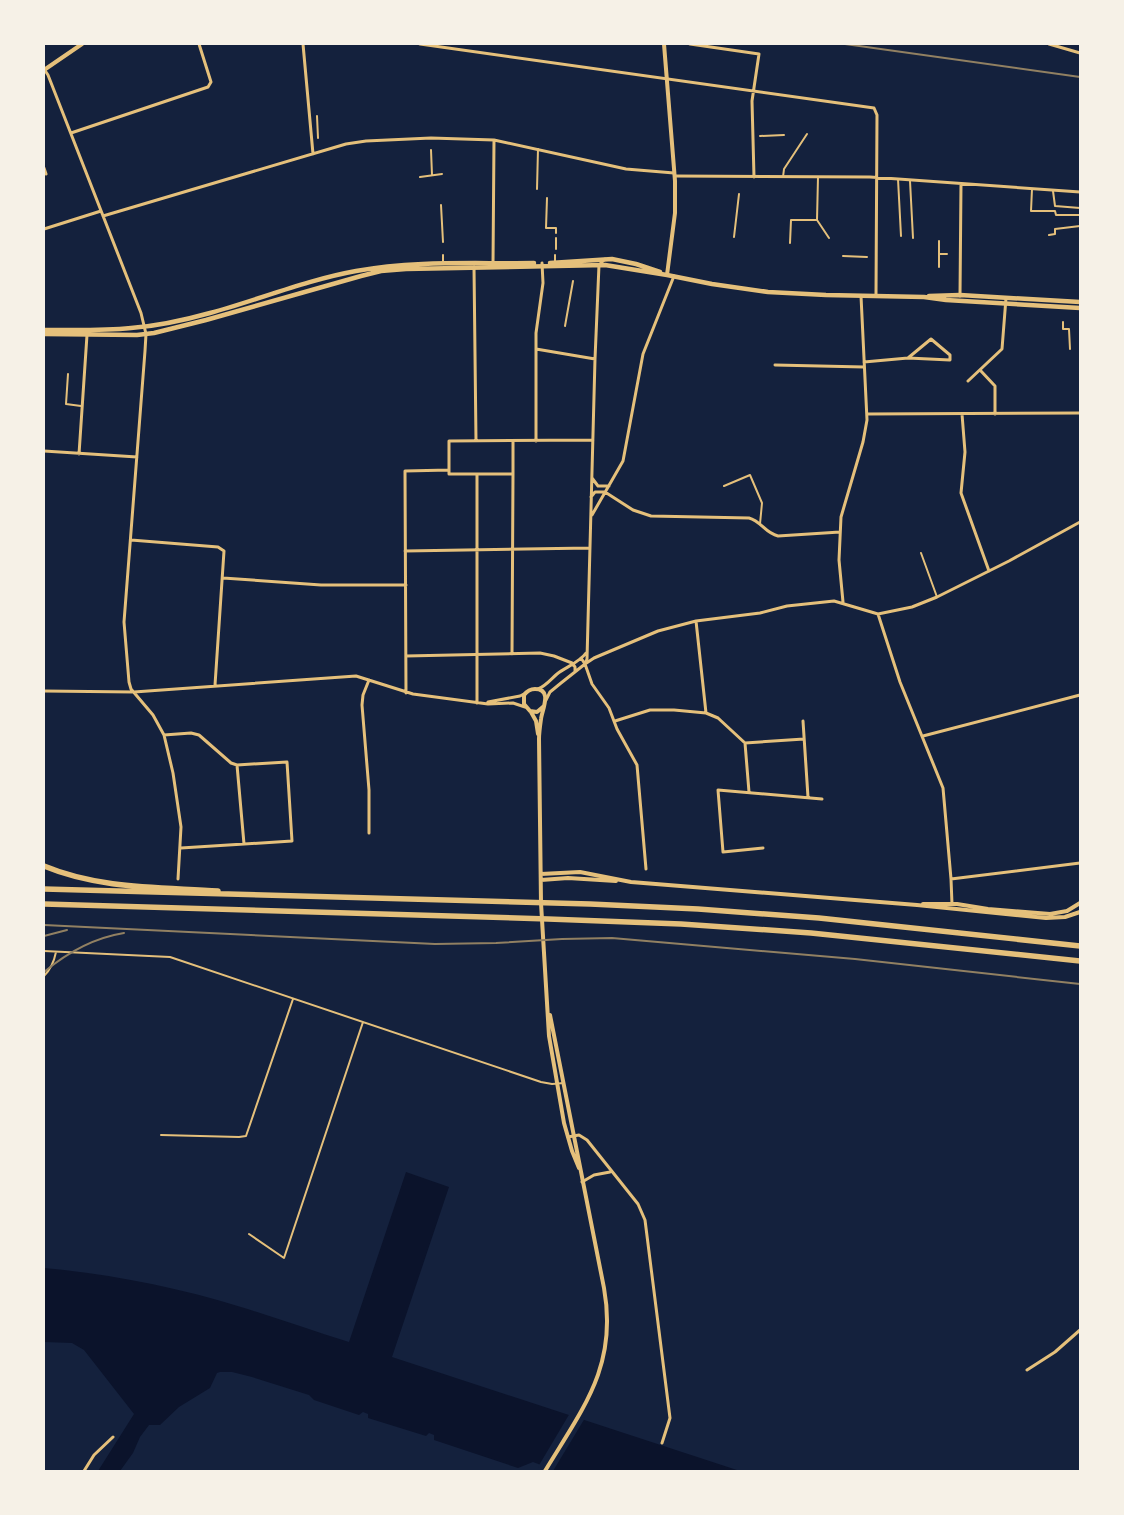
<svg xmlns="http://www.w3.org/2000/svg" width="1124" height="1515" font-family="'Golos Text',sans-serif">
  <rect width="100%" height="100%" fill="#14213d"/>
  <path fill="#0b132b" d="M406,1172L449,1187L392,1357L740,1471H557L533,1462L518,1468L434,1440V1435L429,1433L426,1436L368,1418V1414L363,1412L359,1415L314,1400L309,1395L252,1377L232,1372H220L217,1373L210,1388L179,1407L160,1425H149L140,1437L133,1453L120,1471H98L134,1414L84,1350L72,1343L44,1342V1268C110,1274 177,1287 241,1307C277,1318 313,1331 349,1342Z"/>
  <path fill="#14213d" d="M570,1413L585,1418L553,1471L538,1467Z"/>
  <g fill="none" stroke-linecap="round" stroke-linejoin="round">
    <path stroke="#e5c07b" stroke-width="2" d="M317,116L318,138
      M760,136L784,135
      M431,150L432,175
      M420,177L442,174
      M783,177L784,169L807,134
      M818,177L817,220L829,238
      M898,179L901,236
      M910,181L913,238
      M537,189L538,149
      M1032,189L1031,211H1055L1056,215H1080
      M1053,191L1055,206L1080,208
      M547,198L546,228H556V233
      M441,205L443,242
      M1049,235L1055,234V229L1080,226
      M734,237L739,194
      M790,243L791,220H817
      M556,249V238
      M939,254H947
      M843,256L867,257
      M555,262V255
      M443,263V255
      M939,267V241
      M1063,322V329H1069L1070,349
      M565,326L573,281
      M68,374L66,404L81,406
      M724,486L750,475L762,503L760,524
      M921,553L937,597
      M44,951L170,957L541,1082L552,1084L564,1083
      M44,976C51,969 54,962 56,952
      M161,1135L239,1137L246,1136L293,999
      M249,1234L284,1258L363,1022"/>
    <path stroke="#e5c07b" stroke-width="3" d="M303,44L313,154
      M420,44L874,108L877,115L876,295
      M690,44L759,54L752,101L754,177
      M1049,44L1080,53
      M44,69L48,75L141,313L146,334L145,351L124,622L129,682L131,689L153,715L164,735L173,773L181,827L178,879
      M71,133L208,87L211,82L199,44
      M44,168L46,174
      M675,176L870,177L1080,192
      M103,216L346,144L366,141L431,138L494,140L626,169L674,173
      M44,229L101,211
      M493,264L494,140
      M474,267L476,441
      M960,296L961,184
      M536,349L595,359
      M864,362L908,358L950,360V355L931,339L908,358
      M775,365L864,367
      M980,370L995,386V414
      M968,381L1002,349L1006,298
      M867,414L1080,413
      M962,414L965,452L961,493L989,571
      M536,441V333L543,283L542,263
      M44,451L137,457
      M79,454L87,335
      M449,470V441L593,440
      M449,470V474H513V441
      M477,474V703
      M592,478L598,486H609
      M591,497L595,492H605L633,510L651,516L749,518C761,521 765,533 778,536L840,532
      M592,515L623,461L643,354L674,276
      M131,540L218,547L224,551L215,685
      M405,551L590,548
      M223,578L321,585H406
      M843,602L839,560L841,517L863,442L867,420L861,296
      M878,614L900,682L943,788L951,879L952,904
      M696,621L706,713L718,718L745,743L804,739
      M512,654L513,474
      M406,656L540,653L554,656L572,663L575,667V671
      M581,658L585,664L592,684L609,708L617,729L637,765L646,869
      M585,664L594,658L658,631L696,621L760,613L787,606L834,601L878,614L912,607L937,597L1009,561L1080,522
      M369,680L363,695L362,705L369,790V833
      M538,689C546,686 551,679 557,674C566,667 580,662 586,653
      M44,691L134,692L356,676L413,694L488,704L513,703L525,707
      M406,693L405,471L449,470
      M546,700L550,692L561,683L585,664L587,659L595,359L599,265L605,259
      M488,702L520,696L526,693
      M615,721L650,710H674L706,713
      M803,721L808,797
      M164,735L191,733L199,735L231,763L237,765L244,844
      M923,736L1080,695
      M745,743L749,792
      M181,848L292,841L287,762L237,765
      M763,848L723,852L718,790L822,799
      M951,879L1080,863
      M568,1137L579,1135L587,1140L638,1204L645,1220L670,1418L662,1443
      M582,1182L594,1175L610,1172
      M1027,1370L1055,1352L1080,1330
      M84,1471L94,1455L113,1437"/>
    <path stroke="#e5c07b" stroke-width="4" d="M664,44L675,181V213L667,275
      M44,70L82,44
      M544,706L537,712L530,711L524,704V695C527,691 530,689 535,689C553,689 542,710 541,719C540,726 539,733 539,739L541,903L549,1036L564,1123L572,1151L579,1168
      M531,712L536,721L538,734
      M541,874L580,872L631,882L917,905L1046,918L1065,917L1080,912
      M541,880L568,878L616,881
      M923,904H957L988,909L1050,914L1067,911L1080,903
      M545,1471C583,1408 618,1366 604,1288L550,1015"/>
    <path stroke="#e5c07b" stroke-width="4.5" d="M550,263L612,259L636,264L660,272
      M929,296L960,295L1080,302
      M44,330C73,330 102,331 131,328C157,326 185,320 210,313C258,300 306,280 356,271C415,260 475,264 534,263
      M44,334L137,335L154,333L206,320L361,276L381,271L406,269L605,265L667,275L712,284L768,292L826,295L924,297L946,300L1080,308"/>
    <path stroke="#e5c07b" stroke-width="5.5" d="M44,866C99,889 159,887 218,891
      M44,889L590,904L698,909L819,918L1080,946
      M44,904L548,919L681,924L811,933L1080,961"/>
    <path stroke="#918062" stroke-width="2" d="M845,44L1080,77
      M44,925L435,944L496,943L562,939L612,938L855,959L1080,984
      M44,936L67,930
      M44,972C68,952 93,938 124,933"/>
  </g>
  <rect width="1124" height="1515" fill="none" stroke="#f6f1e7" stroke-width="90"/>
</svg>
